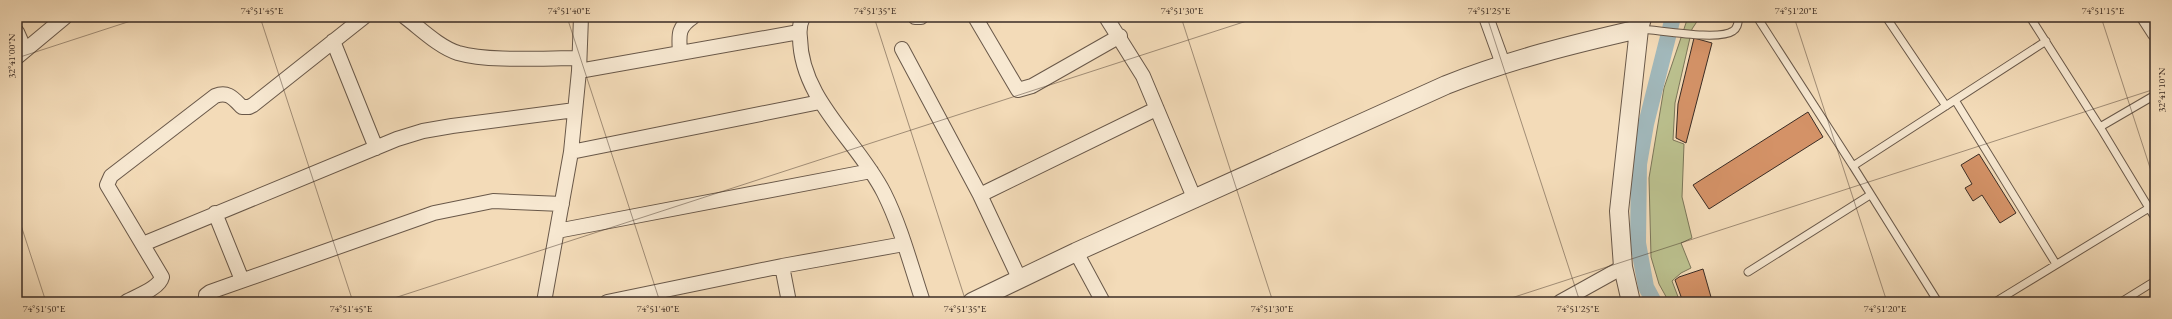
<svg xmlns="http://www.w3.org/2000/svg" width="2172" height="319" font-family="'EB Garamond',serif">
  <rect width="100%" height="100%" fill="#f3dbb8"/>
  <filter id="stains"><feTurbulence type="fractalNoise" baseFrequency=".005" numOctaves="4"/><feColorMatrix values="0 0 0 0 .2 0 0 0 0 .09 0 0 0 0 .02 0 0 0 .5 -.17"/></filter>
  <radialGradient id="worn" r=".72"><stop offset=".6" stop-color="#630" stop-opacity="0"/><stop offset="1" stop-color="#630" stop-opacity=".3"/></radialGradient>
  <path fill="#bbc08e" stroke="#7b7659" d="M1688,17H1700L1692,29L1675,103L1673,140L1684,144L1682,197L1692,238L1681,243L1691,268L1681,273L1672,281L1680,302H1669L1659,284L1651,257L1649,178L1664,88Z"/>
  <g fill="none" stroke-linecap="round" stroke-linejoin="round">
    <path stroke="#a1b8bb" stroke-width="16" d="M1654,302L1646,287L1638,243L1639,164L1646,124L1673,17"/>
  </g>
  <path fill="#d49267" stroke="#3b2c24" d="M1694,38L1712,43L1686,143L1676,138L1678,104Z
    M1808,112L1823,137L1709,209L1693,185Z
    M1979,154L2016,213L2000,223L1982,195L1973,201L1965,188L1972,184L1961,165Z
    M1703,269L1711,297L1696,302H1683L1675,280L1679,277Z"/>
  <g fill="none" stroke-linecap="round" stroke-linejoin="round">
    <g stroke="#695849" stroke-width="9">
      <path id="service" d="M1757,17L1853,166L2046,41
        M1886,17L1946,106
        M2030,17L2100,127L2155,95
        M1640,29C1660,30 1719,41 1733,31C1738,28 1738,22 1739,17
        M1955,100L2056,264
        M2100,127L2155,218
        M1853,166L1938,302
        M1748,272L1870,195
        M1995,302L2149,208
        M2121,302L2155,281"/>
    </g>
    <g stroke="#695849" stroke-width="16">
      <path id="minor" d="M405,17C421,29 439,47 458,53C489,62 544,58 578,58
        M803,17C800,23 799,31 800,38C801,100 858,141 884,193C901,227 911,266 923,302
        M915,17H921
        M975,17L1018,90L1032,86L1120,36
        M1106,17L1143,76L1195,200
        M1486,17L1503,64
        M2144,17L2155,34
        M17,32L25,50
        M333,41L376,148
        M902,49L980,195L1020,280
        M680,53C679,35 677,28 693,17
        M17,57L65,17
        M579,71L799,32
        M571,152L820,102
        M980,195L1156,109
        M215,213L242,280
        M557,231L871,171
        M143,244L397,139L423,131L452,126L575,110
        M1076,252L1103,302
        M782,266L789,302
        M126,302C136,296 159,289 162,277L107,185L111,176L215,96C228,91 233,98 242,107H249L253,105L364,17
        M206,302V295L210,292L434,213L493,201L562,204
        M544,302L571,152L579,71L581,17
        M607,302L782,266L904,244
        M1560,302L1623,267"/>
    </g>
    <g stroke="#695849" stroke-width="20">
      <path id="tertiary" d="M972,302L1076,252L1446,85C1509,60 1573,44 1639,29
        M1631,302L1623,267L1619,211L1639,29L1642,18"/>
    </g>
    <use href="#service" stroke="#f7e8d1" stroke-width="7"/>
    <use href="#minor" stroke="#f7e8d1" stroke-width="14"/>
    <use href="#tertiary" stroke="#f7e8d1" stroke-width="18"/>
  </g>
  <path fill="none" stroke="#3b2c24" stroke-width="1" stroke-opacity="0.45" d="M260,17L353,302M567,17L660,302M874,17L966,302M1181,17L1273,302M1487,17L1580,302M1794,17L1887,302M2101,17L2155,183M17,58L143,17M17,213L46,302M382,302L1259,17M1499,302L2155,89"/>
  <rect width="2172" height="319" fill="none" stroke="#f3dbb8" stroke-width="44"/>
  <rect x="22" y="22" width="2128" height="275" fill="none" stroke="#3b2c24" stroke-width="1.5"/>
  <g font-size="10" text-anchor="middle" fill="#3b2c24">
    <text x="262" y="14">74°51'45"E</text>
    <text x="569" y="14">74°51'40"E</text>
    <text x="875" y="14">74°51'35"E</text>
    <text x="1182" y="14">74°51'30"E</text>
    <text x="1489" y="14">74°51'25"E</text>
    <text x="1796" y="14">74°51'20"E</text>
    <text x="2103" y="14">74°51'15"E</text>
    <text transform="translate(11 56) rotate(-90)" y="4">32°41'00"N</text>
    <text transform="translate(2161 90) rotate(-90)" y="4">32°41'10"N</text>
    <text x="44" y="312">74°51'50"E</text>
    <text x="351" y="312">74°51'45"E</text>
    <text x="658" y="312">74°51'40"E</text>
    <text x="965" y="312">74°51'35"E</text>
    <text x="1272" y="312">74°51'30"E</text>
    <text x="1578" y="312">74°51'25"E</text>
    <text x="1885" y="312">74°51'20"E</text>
  </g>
  <rect width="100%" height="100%" filter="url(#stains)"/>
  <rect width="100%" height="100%" fill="url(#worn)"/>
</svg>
